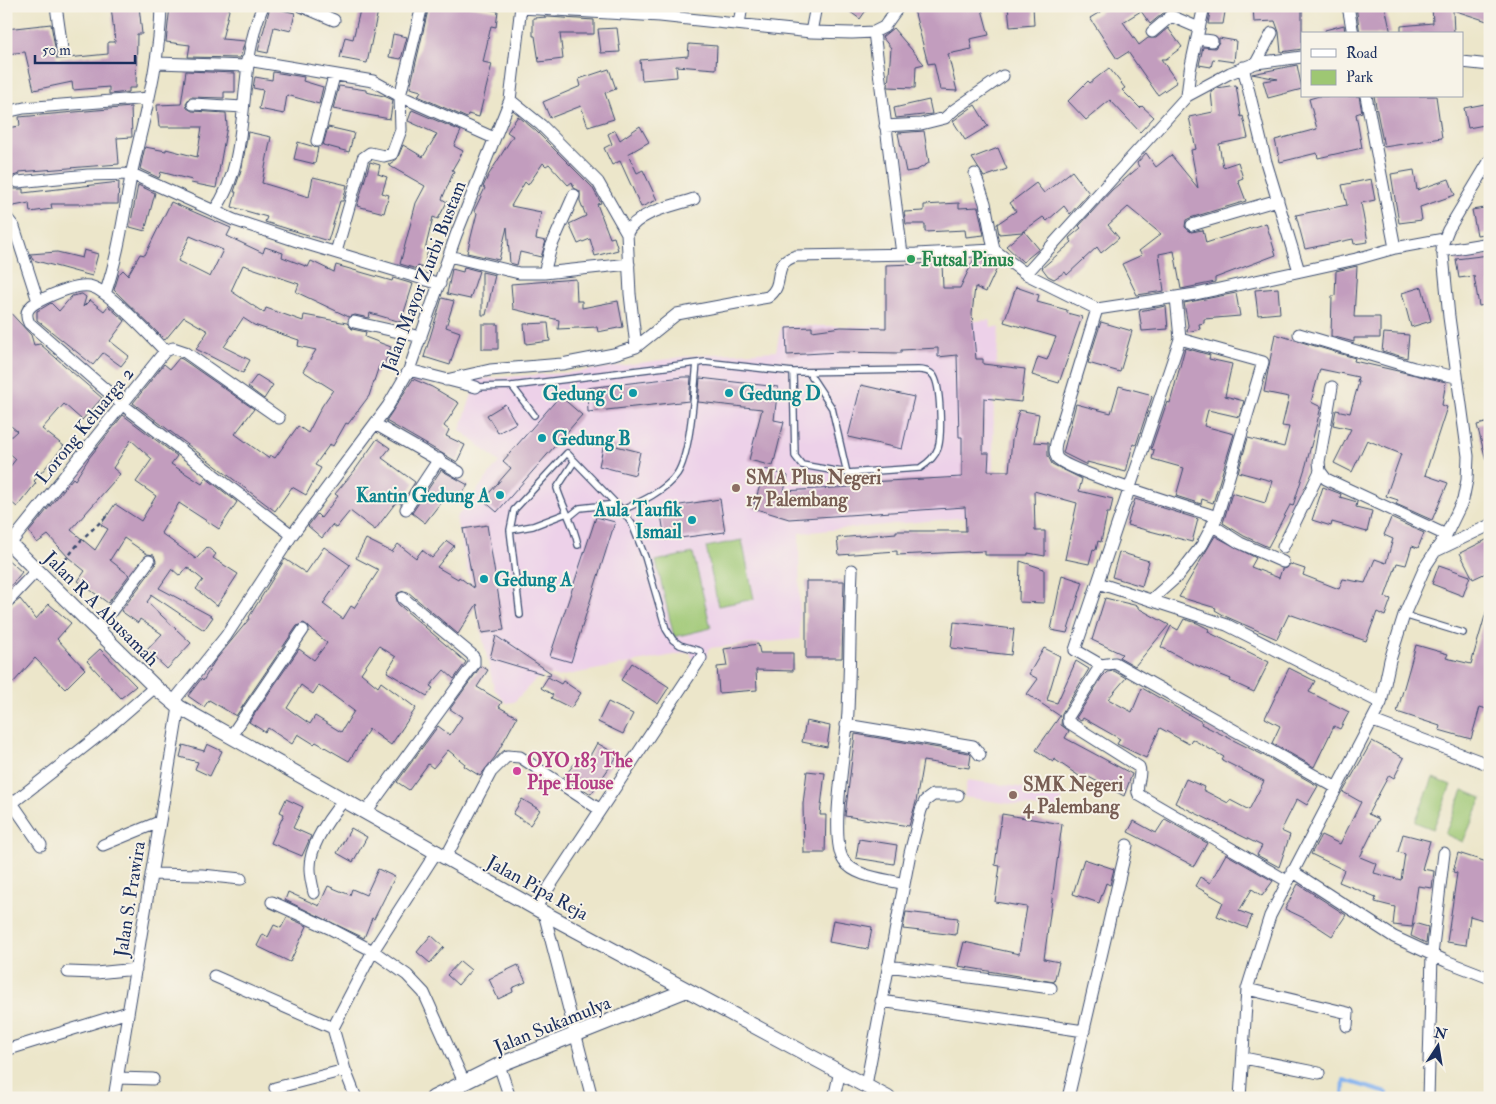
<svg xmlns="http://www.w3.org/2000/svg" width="1496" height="1104" font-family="'IM FELL Double Pica',serif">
  <rect width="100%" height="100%" fill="#f7f3e8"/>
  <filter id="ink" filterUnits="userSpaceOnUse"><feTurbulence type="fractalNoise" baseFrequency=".02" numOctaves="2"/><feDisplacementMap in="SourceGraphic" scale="10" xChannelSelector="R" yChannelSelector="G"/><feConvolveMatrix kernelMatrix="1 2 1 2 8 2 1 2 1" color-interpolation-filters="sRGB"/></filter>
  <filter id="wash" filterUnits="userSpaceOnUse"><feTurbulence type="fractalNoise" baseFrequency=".0096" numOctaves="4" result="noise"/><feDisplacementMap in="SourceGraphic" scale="20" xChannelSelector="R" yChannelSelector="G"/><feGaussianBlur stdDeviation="1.12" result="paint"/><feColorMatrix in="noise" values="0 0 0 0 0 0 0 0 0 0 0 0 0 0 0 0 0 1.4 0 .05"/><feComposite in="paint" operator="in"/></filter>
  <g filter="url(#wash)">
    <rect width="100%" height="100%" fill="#ece6ca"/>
    <path fill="#edd1e9" d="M990,320L991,327H999L994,397L992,515L799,533L800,639L709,648L707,658L693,659L690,652L557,677L548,675L535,680L514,702L506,703L494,689L456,518L499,462L460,430L477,379L576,372L697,355L776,351L781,326H895Z
      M967,780L1063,793L1060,811L964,797Z"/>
    <path fill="#9ec773" stroke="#5c7b68" d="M742,540L754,599L718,606L706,547Z
      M693,553L711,628L674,637L656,561Z
      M1433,778L1451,785L1433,829L1415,822Z
      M1463,790L1482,798L1463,842L1445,834Z"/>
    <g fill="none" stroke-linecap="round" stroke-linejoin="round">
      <path stroke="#85b3ef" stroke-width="4" d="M1343,1098L1344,1080L1387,1093V1098"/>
    </g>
    <g id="blocks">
      <path fill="#c29dbe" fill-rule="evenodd" d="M111,6H139L142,34H137L136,88H129V92L109,94V87L73,90L72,82L34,90L25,52L6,54V29L51,24L57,59L108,54V42H115Z
        M170,6H230L222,39L245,41L240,58L188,57L190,45L166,42Z
        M361,6H379L367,63L340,58L345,37L353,39Z
        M429,6H469L498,11L496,27L491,26L483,62L492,64L479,117L468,114L467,118L418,96L421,91L410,88Z
        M842,6H869L860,19Z
        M913,6H981L989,35L970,39L972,49L948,54L957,91L940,90L934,63L928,64Z
        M1008,6H1033L1034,25L1010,27Z
        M1110,6H1183L1177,10H1167L1150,24L1141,11L1123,22L1139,45L1148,38H1156L1168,28L1182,47L1166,59H1161L1177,82L1158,95L1128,52L1117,59L1090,18Z
        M1211,6H1226L1223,24H1208Z
        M1253,6H1302V49L1281,52L1279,32L1275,21L1254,22Z
        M1356,6H1385L1391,34H1360Z
        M1432,6H1490V22L1453,10L1454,34H1401V26L1433,23Z
        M270,7L295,13L291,31L274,27L268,53L258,51Z
        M548,17L594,20V34H560L563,59L539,62L535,36H533V18Z
        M1344,25L1345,34H1326L1325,30Z
        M617,28L620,52L601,53L598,29Z
        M893,28L924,64L916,66L915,88L888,87L891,48L882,37Z
        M393,34L407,37L401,59L389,57Z
        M1219,38L1236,41L1234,62L1213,59L1211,67L1199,65L1203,47L1215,48L1219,42Z
        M689,44L717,46L716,69L676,66L677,77L642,80L640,60L688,56Z
        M1297,65L1302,89L1268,98L1263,81L1278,79L1252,74Z
        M1109,68L1125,88L1122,90L1140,108L1142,106L1154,117L1140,132L1110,100L1086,120L1068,101L1088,81L1090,83Z
        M609,69L616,89L605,93L614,119L588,127L581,106L550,118L543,102L581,86L579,79Z
        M186,71L235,73V92H224V98L190,97L186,103L187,108L192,111L226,113L227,126L216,188L191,183L192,180L161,172L159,178L140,169L145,147L166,151V149L197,157L202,127H159L157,105L181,104Z
        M273,72L304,77L303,81L323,87L319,104L287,95L284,114L259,109L263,90L253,88L255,77L272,80Z
        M1236,85L1241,117L1243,116L1248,138L1219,144L1223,167L1238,162L1243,178L1238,180L1246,201L1190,218L1186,220L1185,227L1191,232L1203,230L1206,243L1266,223L1276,255L1215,278V282L1181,289L1174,251L1159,254L1164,291L1137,295L1122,264L1142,255L1139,251L1161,234L1128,207L1108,225L1119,238L1101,253L1097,247L1067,275L1065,272L1054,279L1048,276L1042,268L1072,242L1069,238L1081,228L1079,226L1112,190L1139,167L1137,163L1146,153L1156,167L1171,155L1198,188L1191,150L1196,149L1189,117L1213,112L1211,92L1217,88Z
        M339,86L366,90V92L384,96L393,100L390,119L333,109Z
        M1319,96H1359L1362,112L1356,114L1362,148L1318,158L1317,153L1280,162L1275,140L1317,129L1309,99Z
        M1374,96H1436L1442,138L1384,147Z
        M929,100L932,114L896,118L894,108Z
        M1490,103V124L1468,128L1464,108Z
        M975,105L988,126L965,140L953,121Z
        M131,107L132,137L117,138L119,164L19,172L20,174L13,176L11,182L14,189H23V193L119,182L118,204H51L52,209L30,212L29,203L9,207L6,190V128L20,126L19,117Z
        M412,110L461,131L454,146L463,151L452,170L454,171L442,199L447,202L438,219L433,217L425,250L428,251L423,268L418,266L417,269L400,264L416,203L425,186L388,165L397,159L403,145L423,157L437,134L408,121Z
        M518,116L536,131L592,187L601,203L597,204L610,238L614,237L618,250L595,256L590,239L578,244L569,224L586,216L580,201V191L574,188L572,182L568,185L549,164L546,166L543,163L528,185L525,182L511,206L541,212L536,239L546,241L541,257L520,252L517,265L510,263L507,227L499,260L467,253L477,213L474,211L485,188L483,187L488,176L513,136L507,132Z
        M640,126L649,142L628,154L637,173L643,170L657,200L641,207L620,161L612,165L604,148L612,144L608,134L615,130L620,140Z
        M328,127L354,133L349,152L323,145Z
        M924,131L929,163L917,170L906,172L898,133Z
        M248,132L271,137L262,183L309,197L313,177L347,185L343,201H340L328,241L265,222L267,217L232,207L236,192H234L242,167Z
        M298,142L318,148L315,164L294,159Z
        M998,148L1007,169L984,177L972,158Z
        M370,162L380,165L378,174L387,177L382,193L389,195L384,213L357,206Z
        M1414,170L1417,190L1449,179L1455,195L1420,207L1422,220L1399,223L1391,174Z
        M1072,171L1089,193L1070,214L1064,206L1047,221L1043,217L1022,232L999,234L997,224L1016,211L1010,203L1036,183L1044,193Z
        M1371,179L1375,200L1361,203L1368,242L1354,244L1353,239L1305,249L1296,215L1347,205L1342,185Z
        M138,185L155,193L145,231L130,227Z
        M171,202L231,228L227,236L263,253L265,247L283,253L282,257L308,267L311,261L334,272L336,265L392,281L393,278L413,284L401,322L370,313L369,318L355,315L349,317L296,292L299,284L243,265L231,291L264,313L266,308L303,321L304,315L347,323L352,329L366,332L365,337L391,347L383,367L379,366L369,396L348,424L346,423L333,446L330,444L315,465L321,468L306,495L292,487L275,511L133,403L164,364L170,369L179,358L182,359L254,409L235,434L268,458L270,455L275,458L298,426L308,433L322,406L333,390L303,371L316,350L298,346L299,340L254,325L243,318L224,347L250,360L243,373L196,349L208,331L184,317L165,340L114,290L119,274L123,270L128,275L140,254L145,255ZM190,236L223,250L210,277L178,261Z
        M959,203V208L978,207L984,235L966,237L965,230L925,232V224H906L904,212L924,211V205Z
        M1490,207V233L1477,235L1472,210Z
        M1024,231L1039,249L1023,262L1006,246Z
        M84,250L98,254L92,276L33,260L30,254L57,252L82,258Z
        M1489,255L1490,304L1479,306L1474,276L1459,278L1456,259Z
        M977,258L997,268L986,292L975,287L972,314L976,359H983V364L1025,369L1021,402L984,398L983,453H989L988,471H1009L1012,440L1019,410L1039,414L1034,442L1048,443V456L1052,464L1082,479L1079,491L1113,499L1110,513H1107L1101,542L1098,541L1096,550L1093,549L1089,564L1065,559L1077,503L1034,491L1035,531H1045V556L1028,553V555H985V551L897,555V551L839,555L837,538L896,533V531H966L965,507L789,519L753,508L765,469L788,476L784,491L869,486L868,482L962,477V437H959L957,355L938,357V348L901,350V353L839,352L787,355L786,328L812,327V331L841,327L886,328V265L942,263L943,288H960L974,259Z
        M1357,266L1354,317H1380V338H1354V342L1331,336L1332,296H1335L1336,271Z
        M464,267L479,271L470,299L447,294L452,269L463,272Z
        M482,272L495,275L486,315H482Z
        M576,279L577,301H582V308L618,301L623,327L598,332L597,327L558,329L559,320L513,309L511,284Z
        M1016,287L1039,295L1037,302L1067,310V313L1082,317L1059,383L1032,375L1038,357L1047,360L1056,337L1004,322Z
        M1422,287L1431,321L1411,327L1402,293Z
        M1278,288L1280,313L1258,315L1255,290Z
        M1236,293L1240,316L1204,319V323L1199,324L1200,329L1187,332L1188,325L1184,303Z
        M82,294L86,297L83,307L90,300L104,311L108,306L125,321L110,341L129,356L121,366L103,353L93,365L37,320V311L41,309L51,303L59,311L72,296Z
        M442,298L454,301L446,327L460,332L450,365L424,357Z
        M1166,306L1168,329L1142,331L1139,311Z
        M6,308L31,335L34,345L40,344L102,398L82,420L64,404L42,429L64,446L34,481L36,483L17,507L6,498V472L16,459L6,450V441L17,431L6,422Z
        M1101,322L1132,331L1120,372L1088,363Z
        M548,323L550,341L526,344L524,324Z
        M482,324H498V349H482Z
        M1384,333L1409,335L1407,358L1382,351Z
        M1275,334L1355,358L1354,361L1446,382L1442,405L1447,407L1425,475L1448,483L1432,520L1396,504L1398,500L1386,496L1401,454L1367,440L1352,472L1334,463L1351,429L1333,425L1336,410L1350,413L1359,382H1357L1358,377L1320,369L1311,402L1321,407L1306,465L1293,506L1290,505L1268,547L1244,536L1223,523L1232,493L1265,503L1272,481L1238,472L1248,438L1284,447L1289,427L1282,426L1289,397L1264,392Z
        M1185,348L1210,355L1209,359L1232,364L1225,396L1244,401L1239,417L1208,410L1204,426L1234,434L1213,503L1202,499L1201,504L1176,496L1184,468L1152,459L1154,450L1151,449L1167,402L1170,403Z
        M257,375L273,385L264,399L248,387Z
        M683,377H691L689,401L588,412L587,388Z
        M700,378L778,387L774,420L784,422L773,466L749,460L762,409L698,402Z
        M413,379L432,387L459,403L444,426L449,430L446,436L465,445L457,462L386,421Z
        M861,385L914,397L902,449L848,437Z
        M1119,386L1149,394L1152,397L1136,445L1133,444L1126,472L1087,462V465L1063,453L1076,404L1111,413Z
        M560,396L582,415L497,512L483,500L511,468L503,461Z
        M505,404L516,423L498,433L487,415Z
        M123,415L177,456L171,464L202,484L206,478L237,502L219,529L179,503L161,533L196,559L207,547L216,554L213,558L238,574L217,606L196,589L203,580L187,567L180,576L172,569L159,588L213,617L204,630L152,595L147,602L191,643L167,669L147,650L162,634L140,619L138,623L121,611L155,566L156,561L154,555L147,554L124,538L110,560L129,575L108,603L78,581L85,571L69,558L48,535L37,543L29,532L73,478L75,480L89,458ZM131,440L152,459L136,482L156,496L141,521L115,504L101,525L108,529L95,550L71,530L120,474L113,468Z
        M1490,422V460H1486L1477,425Z
        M377,439L390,448L382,458L415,482L401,504L397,501L375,530L350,511L336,528L332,525L322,538L308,526L317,514L321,518L338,496L335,494L355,470Z
        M604,443L640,452L635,475L599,466Z
        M441,470L468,485L455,504L445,497L425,523L412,513Z
        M1323,487L1341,494L1340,497L1357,502L1356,507L1372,511L1367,532L1332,522L1331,526L1312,520Z
        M720,499L725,532L665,540L660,508Z
        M1135,499L1198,519L1192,542L1127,525Z
        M596,517L615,522L571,662L550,656Z
        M1391,518L1424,533L1418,548L1412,546L1406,565L1397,563L1385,597L1391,599L1385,616L1377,612L1366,641L1289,614L1277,639L1227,617L1215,610L1216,608L1179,597L1215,536L1256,558L1251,567L1279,578L1282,569L1287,568L1290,564L1305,569L1303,575L1339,589L1343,579L1365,583L1375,559L1386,563L1393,539L1384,535Z
        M487,525L504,630L482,633L477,604L458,634L408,592L404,591L398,593L396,597L398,604L466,662L454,679L444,670L430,686L433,688L427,696L387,672L396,657L379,646L361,673L378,687L381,682L416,708L391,745L369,729L349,761L316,742L314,744L298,734L292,744L268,728L265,732L249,722L299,649L314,660L327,643L304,623L297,626L236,716L209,700L204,707L188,696L201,679L203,681L214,662L250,618L249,617L285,559L306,573L324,547L350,565L323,604L343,619L351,606L354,608L379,570L356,558L366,539L392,552L398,544L416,558L422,550L432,558L447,541L454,546L437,567L458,579L459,577L474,588L463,529ZM301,685L313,694L319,685L354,711L341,732L315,716L310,724L287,708Z
        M1490,538V571L1473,579L1460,553Z
        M1119,552L1149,561L1142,586L1112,577Z
        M6,558L22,572L6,592Z
        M1020,561L1044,569V603L1019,602Z
        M1439,565L1470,576L1463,596L1432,584Z
        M1062,575L1083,582L1067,633L1051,630Z
        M806,581H844L842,658H806Z
        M1105,598L1138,606V608L1169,625L1135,666L1119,657L1122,654L1092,640Z
        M20,599L36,619L49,604L71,623L57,639L85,669L65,689L35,658L13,683L6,678V610Z
        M1487,609L1490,610V710L1480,707L1471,739L1439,730L1440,726L1397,712L1416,645L1448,654L1446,658L1471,664Z
        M1184,619L1197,623L1209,629L1208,632L1269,662L1254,692L1230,681L1231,679L1191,663L1161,647L1171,626L1178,630Z
        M954,622L1014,629L1011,655L951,648Z
        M496,636L551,673L550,676L490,658Z
        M758,644L760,653H793V671L756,670L757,690L719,693L717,667L727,666L724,649Z
        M1044,648L1060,656L1047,700L1057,703L1076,661L1089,669L1062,713L1061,725L1069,731L1065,738L1132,774L1124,796L1085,775L1082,778L1054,759L1053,762L1036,750L1060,716L1027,694L1038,679L1029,674Z
        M100,649L136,686L121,698L87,661Z
        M632,663L669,687L658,704L621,680Z
        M481,666L488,670L477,687L502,702L499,707L517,717L495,757L480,776L464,766L465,764L448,750L433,768L428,764L409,790L397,782L438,726L450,735L462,717L450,709Z
        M1289,668L1315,681L1309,692L1349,712L1340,729L1334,726L1314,767L1272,743L1280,726L1265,718Z
        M1114,671L1126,678L1108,699L1132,712L1142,688L1202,722L1201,724L1263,755L1318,786L1307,805L1297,799L1281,831L1290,835L1279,867L1257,855L1262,846L1175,803L1186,779L1204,787L1203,790L1228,803L1230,800L1249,810L1264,781L1222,760L1224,757L1192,739L1189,744L1160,728L1146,758L1117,744L1120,739L1083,718L1081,721L1076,718L1102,677L1107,672Z
        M548,677L561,684L563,681L581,693L571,708L551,698L553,695L541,688Z
        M608,702L633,714L623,734L598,722Z
        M806,721L830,726L827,747L802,742Z
        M855,734L969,753L971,755L969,768L923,761L916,802L909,826L845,816Z
        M1372,741L1404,758L1394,778L1389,775L1368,814L1379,819L1360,857L1377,864L1374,873L1401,880L1405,854L1398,852L1403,834L1430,841L1422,869L1434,871L1432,888L1418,886L1412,927L1393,925L1395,907L1375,902L1376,897L1339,882L1344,870L1311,854L1321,835L1340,844L1361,802L1343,792Z
        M597,743L618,755L591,794L564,777L578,759L585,765Z
        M207,744L222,751L210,776L195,769L198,762L180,757L183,745L204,751Z
        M807,771L825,773L820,815H826L825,853H804L803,804Z
        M286,799L303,807L293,828L311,836L302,856L271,843L284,814L280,812Z
        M522,799L540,810L530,825L513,814Z
        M1002,814L1062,824L1044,959L1059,962L1054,982L958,966L964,942L1019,954L1027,907L995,902L1000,866L995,865Z
        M1165,819L1207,843L1194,866L1128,832L1134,821L1156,833Z
        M351,828L367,837L353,862L337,853Z
        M859,839L897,845L894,864L856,858Z
        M1458,853L1490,863V922L1470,916L1466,945L1447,942L1457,873L1453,872Z
        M1226,854L1273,881L1262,896L1252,889L1239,911L1252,916L1247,928L1217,916L1223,902L1195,886L1200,877L1210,883Z
        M1084,859L1114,869L1110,885L1106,883L1099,903L1073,894Z
        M378,869L395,877L374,919L372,918L364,938L285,900L288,892L319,906L328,886L350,895L352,889L366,895Z
        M1298,884L1346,915L1332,936L1306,919L1285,909Z
        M906,912L958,918L956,935L903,929Z
        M287,917L307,926L290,962L257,946L263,934L268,937L274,925L281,928Z
        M833,920L872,927L868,949L829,942Z
        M1414,923L1428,927L1426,943L1411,936Z
        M431,935L444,947L430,963L417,952Z
        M460,961L471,970L458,985L447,975Z
        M518,965L526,982L512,988L513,992L498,999L489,979Z"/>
    </g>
  </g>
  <g filter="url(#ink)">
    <use href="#blocks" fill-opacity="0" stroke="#3a4a6e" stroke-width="1"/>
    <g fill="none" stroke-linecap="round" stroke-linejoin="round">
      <g stroke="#3a4a6e" stroke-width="8">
        <path id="service" d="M809,373L832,408L847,473
          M512,386L534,415
          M476,387L512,386L705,362L793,372L918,370C923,370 929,371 933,375C941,384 942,436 938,448C935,457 928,463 920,468L847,473L802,465L795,456L793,372
          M574,462L557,488C563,508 574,524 578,545
          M622,510C641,502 665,491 677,474C691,453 694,390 697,363
          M569,517L580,508L616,504
          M510,530L533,526L567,513
          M520,615L510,530L514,510L567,453L622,510L632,524L645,557L666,629L673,640L680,645L700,651L701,658
          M1404,615L1463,633"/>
      </g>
      <g stroke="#3a4a6e" stroke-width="13">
        <path id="minor" d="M56,6L62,49
          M301,6L334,20
          M1348,6L1353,34
          M521,8L660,16L811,32L852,33L874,32L884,27L899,6
          M739,24L742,6
          M811,32L816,6
          M874,32L902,254
          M1152,32L1171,16L1199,28
          M1197,39L1212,41
          M247,60L373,81L400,96L494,138
          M1462,62L1490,65
          M157,63L247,66
          M1256,63L1272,33
          M1243,67L1266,162L1299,271
          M1187,96L1190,70L1204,6
          M1366,96L1395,248
          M510,100L541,125L598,182L627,233
          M193,104L243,107
          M6,112L24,108L149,98
          M885,126L921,124L945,118L954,110L1003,76
          M317,141L334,76
          M975,174L985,203L994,250
          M18,182L88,175L132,174L234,220L297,241L440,284
          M214,211C254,158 235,68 263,6
          M6,217L14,227L38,301
          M1192,225L1278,200
          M1442,251L1490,243
          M336,252L363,158L370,153L384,156L392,154L401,130L400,96L422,6
          M449,256L519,273H544L629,264
          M544,273L551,247L574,195
          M1026,274L1187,96L1230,73L1256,63L1302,57
          M105,294C119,254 124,213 132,171C144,117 160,63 161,6
          M1176,297L1180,339L1075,650L1101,665L1115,663L1335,787
          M1097,309L1056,443C1055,448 1054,453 1057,458C1067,471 1193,509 1217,517
          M354,322L421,337
          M1299,334L1414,368L1456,377
          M636,347L630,294L627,233C637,212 673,206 694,199
          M165,351C151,337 107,288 89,286C74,284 51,295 37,302C28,307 24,313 29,323L123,405L292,535
          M409,370L476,387
          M446,380L490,370L562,364L614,354L636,347L677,314L768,297C787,284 769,264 796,256L916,254L994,250L1026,274L1097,309L1196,294L1356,259L1395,248L1444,239
          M1332,387L1319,462L1320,471L1326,479L1446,535
          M375,424L459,472
          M406,509L439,459
          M1212,525L1240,543L1283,562
          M10,544L165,351L173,348L185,352L279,418
          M1283,547L1320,471
          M1436,551L1490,525
          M852,570C850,617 850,664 848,711C847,742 828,839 844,861C855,877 886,879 904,884
          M1098,583L1227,625L1381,703
          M1151,600L1179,575L1202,545L1217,517L1263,362L1180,339
          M6,603L37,570
          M98,629L149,561
          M1101,665L1068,717V722L1139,767C1143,776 1134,786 1139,795L1287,881
          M173,702L226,636L292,535L388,406L409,370L456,235L510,100L521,6
          M1373,721L1490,765
          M846,725L973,746L980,755
          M231,736L303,630
          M12,803L41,845
          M6,808L102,733L155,687
          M366,812L474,664V658L471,654L403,598
          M103,845L159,822
          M446,857L491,772L507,756L520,757L599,809
          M1292,871L1394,937L1446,961L1490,978
          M151,874L202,875L241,879
          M314,893C312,885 310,877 310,869C309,845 329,818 344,800
          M272,902L329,928L373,951L407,975L424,993L464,1082
          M536,907L701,658
          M544,913L592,1098
          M888,966L1051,988
          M68,972L96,973L136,969
          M214,976L333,1028
          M1247,989L1348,1013L1347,1026
          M881,1001L1084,1031
          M6,1050L128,1012
          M1244,1058L1319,1073
          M499,1065L510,1098
          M117,1078L153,1079
          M866,1085L910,853L921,810L925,801L933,795H958
          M275,1088L345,1070
          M114,1098L179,707
          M356,1098L345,1070L333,1028L373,951L437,851
          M834,1098L840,1071
          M1068,1098L1127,845
          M1240,1098L1247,989L1270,916L1381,703L1390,660L1404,615L1425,567L1446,535L1463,500L1467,480L1468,456L1449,317L1442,245L1448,230L1490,160
          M1428,1098L1432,955L1444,853"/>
      </g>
      <g stroke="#3a4a6e" stroke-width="16">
        <path id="tertiary" d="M6,540L155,687L179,707L544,913L888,1098
          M433,1098L499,1065L687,990"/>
      </g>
      <path stroke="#3a4a6e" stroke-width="2.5" stroke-dasharray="4 4" stroke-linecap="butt" d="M55,573L82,539L107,516"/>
      <use href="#service" stroke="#fff" stroke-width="5.5"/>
      <use href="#minor" stroke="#fff" stroke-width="11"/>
      <use href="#tertiary" stroke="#fff" stroke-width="14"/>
    </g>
  </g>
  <circle fill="#2e9e5b" stroke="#f7f3e8" stroke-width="2" cx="911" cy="259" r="5"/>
  <g fill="#0f9aa8" stroke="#f7f3e8" stroke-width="2">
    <circle cx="633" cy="393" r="5"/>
    <circle cx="729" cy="393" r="5"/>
    <circle cx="542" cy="438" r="5"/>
    <circle cx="500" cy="495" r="5"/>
    <circle cx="692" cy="520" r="5"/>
    <circle cx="484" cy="579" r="5"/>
  </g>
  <g fill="#8d6e63" stroke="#f7f3e8" stroke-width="2">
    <circle cx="736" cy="488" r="5"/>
    <circle cx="1013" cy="795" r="5"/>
  </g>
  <circle fill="#d1479c" stroke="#f7f3e8" stroke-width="2" cx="517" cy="771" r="5"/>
  <g text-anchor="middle" stroke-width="4" stroke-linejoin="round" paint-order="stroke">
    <g font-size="19" font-weight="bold" fill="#27864d" stroke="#f7f3e8" text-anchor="start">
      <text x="921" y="266">Futsal Pinus</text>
    </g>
    <g font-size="19" fill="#1b2f5e" stroke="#f7f3e8">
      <text transform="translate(423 276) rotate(-69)" y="7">Jalan Mayor Zurbi Bustam</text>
      <text transform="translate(84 425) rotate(-51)" y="7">Lorong Keluarga 2</text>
      <text transform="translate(102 608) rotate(45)" y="7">Jalan R A Abusamah</text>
      <text transform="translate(538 887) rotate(29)" y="7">Jalan Pipa Reja</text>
      <text transform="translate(129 899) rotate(-81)" y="7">Jalan S. Prawira</text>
      <text transform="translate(552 1024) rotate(-22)" y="7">Jalan Sukamulya</text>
    </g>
    <g font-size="19" font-weight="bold" fill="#0d838f" stroke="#f7f3e8" text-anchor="end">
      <text x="623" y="400">Gedung C</text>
      <text x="739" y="400" text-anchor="start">Gedung D</text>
      <text x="552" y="445" text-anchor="start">Gedung B</text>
      <text x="490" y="502">Kantin Gedung A</text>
      <text x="682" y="516">Aula Taufik<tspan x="682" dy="22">Ismail</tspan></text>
      <text x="494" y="586" text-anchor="start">Gedung A</text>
    </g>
    <g font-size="19" font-weight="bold" fill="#785e54" stroke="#f7f3e8" text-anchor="start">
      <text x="746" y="484">SMA Plus Negeri<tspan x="746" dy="22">17 Palembang</tspan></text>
      <text x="1023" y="791">SMK Negeri<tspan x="1023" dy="22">4 Palembang</tspan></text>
    </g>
    <g font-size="19" font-weight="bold" fill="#b23c85" stroke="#f7f3e8" text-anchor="start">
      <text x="527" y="767">OYO 183 The<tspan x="527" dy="22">Pipe House</tspan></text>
    </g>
  </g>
  <rect width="1496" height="1104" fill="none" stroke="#f7f3e8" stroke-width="25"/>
  <rect x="1301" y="32" width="162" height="65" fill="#f7f3e8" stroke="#9fa5b1"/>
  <rect x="1311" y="49" width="25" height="8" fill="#ffffff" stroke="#9fa5b1"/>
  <text x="1346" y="58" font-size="15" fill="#1b2f5e">Road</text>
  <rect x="1311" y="70" width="25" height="15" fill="#9ec773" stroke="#9fa5b1"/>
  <text x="1346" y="82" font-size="15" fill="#1b2f5e">Park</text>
  <g transform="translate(1438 1046) rotate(12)" stroke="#f7f3e8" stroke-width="4" paint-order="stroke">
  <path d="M0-4L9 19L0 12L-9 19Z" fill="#1b2f5e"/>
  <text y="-8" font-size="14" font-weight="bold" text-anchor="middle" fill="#1b2f5e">N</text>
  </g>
  <path d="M35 55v8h100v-8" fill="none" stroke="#1b2f5e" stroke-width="2.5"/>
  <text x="42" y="55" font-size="15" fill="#1b2f5e" stroke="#f7f3e8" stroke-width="4" paint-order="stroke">50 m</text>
</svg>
